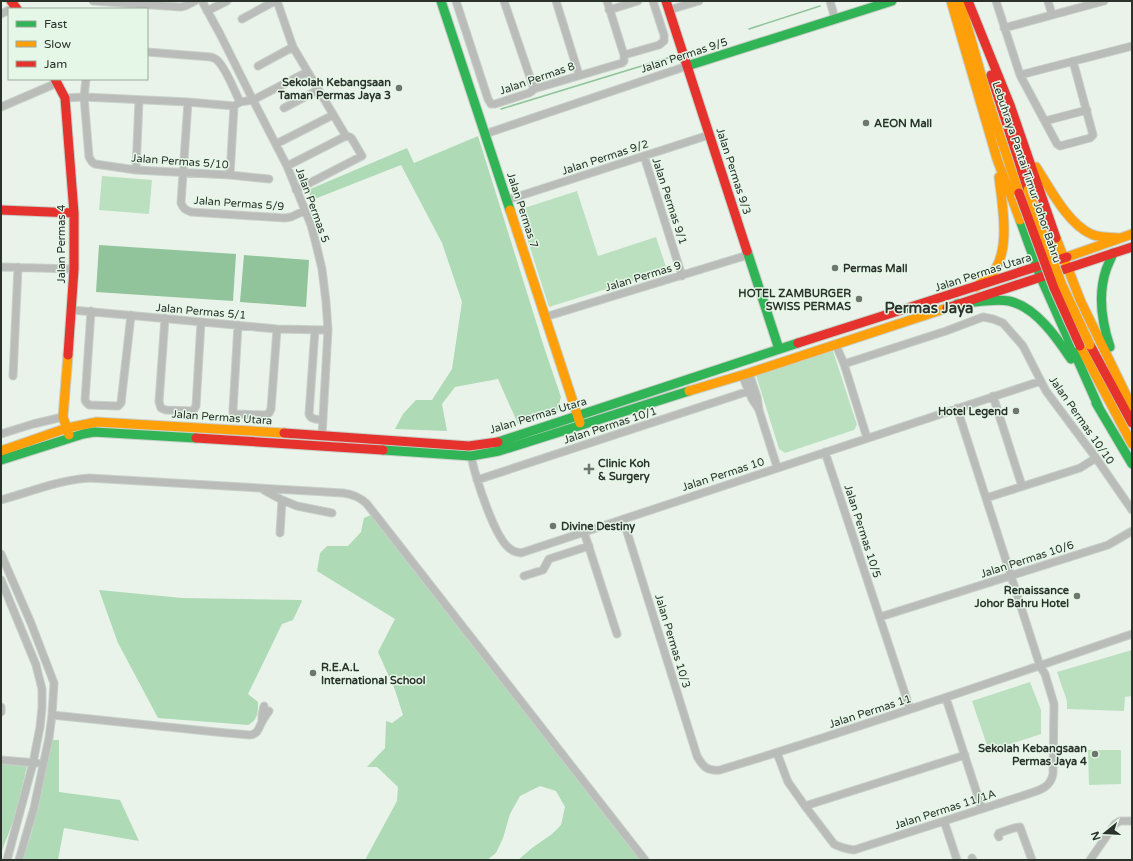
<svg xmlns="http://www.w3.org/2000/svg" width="1133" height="861" font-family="'Varela Round',sans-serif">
  <rect width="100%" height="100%" fill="#e9f3ea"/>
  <path fill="#bbe0c0" d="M102,176L152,180L149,214L99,210Z
    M577,191L598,256L656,237L667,270L549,307L518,210Z
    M830,349L833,351L857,425L854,430L785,453L779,449L756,375Z
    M1132,650V696L1125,697L1124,711L1067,709V701L1057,672Z
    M1030,682L1041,710V734L989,751L972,701Z
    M1088,750H1121V784L1089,785Z"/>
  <path fill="#afdab6" d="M478,136L544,347L561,397L557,412L518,424L498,379L455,387L442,404L447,431L395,429L403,414L416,400H432L452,369L462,302L442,243L401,165L312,200L308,190L407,148L414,163Z
    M373,514L641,860H518L532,848L552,834L561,825L565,807L556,791L540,786L520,796L510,814L503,838L496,853L487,860H365L397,801L398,787L377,767H367L385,748L386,721L392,723L403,715L395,690L378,652L395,619L317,571L320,553L327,546H348L361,532L364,518Z
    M99,590L182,598L301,600L302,601L293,620L282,624L248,694L258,702C258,712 258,720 248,725L158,718L118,643Z
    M52,740H59V792L120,800L139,841L64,828L58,860H23L32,831Z
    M1,763L27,766L16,814L1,853V860Z"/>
  <path fill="#91c49a" d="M99,245L236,254L233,301L96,292Z
    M244,255L309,260L306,307L240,302Z"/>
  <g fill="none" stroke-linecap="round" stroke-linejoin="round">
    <path stroke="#91c49a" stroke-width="1.5" d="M749,29L820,6
      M501,109L671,57"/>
    <g stroke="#c8cfc9" stroke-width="9">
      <path id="street" d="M93,1L181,7L185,6L195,1
        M202,1L220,34L253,100L287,166L311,225L316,244L322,269L326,302L328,330L322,436
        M277,1L293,47L346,136
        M456,1L488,99L491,104H495L529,93L532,91L534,89L622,63L624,61V55L607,1
        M504,1L534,89
        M556,1L579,75
        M830,1L835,19
        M996,1L1020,75L1057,144L1060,146L1090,138L1093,135L1073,61
        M1048,1L1052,15
        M609,10L638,1
        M669,10L699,1
        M207,11L227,1
        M1,14L9,10
        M242,19L275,1
        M1004,28L1104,1
        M147,52L211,57C214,58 217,59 219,62C228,73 234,90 240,102
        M624,55L659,45L664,41V35L653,1
        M258,66L293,47
        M1020,75L1132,46
        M86,79L84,97L89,157L92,162L95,164L136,170L230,175L269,179
        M65,98L84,97L188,102L234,106
        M188,102L181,203C183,208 185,210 191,212L285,218L291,217L304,211
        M237,104L240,102L253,100L307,72
        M1,107L57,83
        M284,108L318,90
        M1045,121L1087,110
        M485,134L687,66
        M276,144L333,115
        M644,156L682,276
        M287,166L346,136
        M136,170L139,100
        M230,175L234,106
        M296,190L362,156L352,139L350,137L346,136
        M507,200L709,135
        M1,267L74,269
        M72,310L277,329L328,330
        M91,311L85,400L86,402L89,405L118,406L121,403L131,315
        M545,317L748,255
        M165,318L159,402L161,408L166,410L193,411L196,406L201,322
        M238,325L233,410V413L237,414L265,415L269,413L271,409L277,329
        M315,330L309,414C311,420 317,419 323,420
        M836,345L844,364L867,438
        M844,364L946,331L983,317L993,319L1003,323L1023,346L1046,391L1096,458L1132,510
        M749,373L757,397L759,410L777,467
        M742,375L752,399L758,408
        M13,376L18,267
        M993,396L1022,486
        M1,434L33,424L63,417
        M825,452L910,709
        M471,456C475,475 495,542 512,550C514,552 518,552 521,553L1041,381
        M477,480L749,391
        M262,489L282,500L297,506L332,513
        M986,498L1080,468L1096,458
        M1,500C30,492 59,480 89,478L343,493C352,494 360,497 367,504L645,860
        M623,519L697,756C703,767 707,771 720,770C858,728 995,681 1132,634
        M584,532L617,634
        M280,533L282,500
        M1,554L31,623L54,683L52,715L49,738L34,808L19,860
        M524,576L543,570L549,559L589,546
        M1,580L36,665L42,689V708L40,727L33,763L7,860
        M880,617L1108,545L1132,531
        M946,698L982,809
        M1,707V712
        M52,715L216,732L250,735C259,734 259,726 263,720C265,716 267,714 269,711
        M262,721V715L264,706
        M777,753L788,782L805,806L834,844C841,848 847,849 854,850L1022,796C1035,791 1050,790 1053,774L1054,704L1045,674L1040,666L957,408
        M1,760L37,763
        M805,806L965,755
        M944,821L957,860
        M999,837L998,835L999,833L1014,828L1020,827L1032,860
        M972,858L973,860
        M1090,860L1115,824L1120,821H1132"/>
    </g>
    <g stroke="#c8cfc9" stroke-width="11">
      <path id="fast" d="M441,1L510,210
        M687,66L892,1
        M1020,220L1041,278L1100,410
        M747,251L779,349
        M957,304C974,303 993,298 1009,301C1036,307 1057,338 1071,359
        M1110,347C1102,323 1098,294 1106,270C1108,264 1111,259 1113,253
        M1096,403L1132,464
        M498,442L798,343
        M383,450L471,456L499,451L689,391
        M1,460L83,434L94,432L196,438"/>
    </g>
    <g stroke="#c8cfc9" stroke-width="11">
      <path id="slow" d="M951,1L997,159L1020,220
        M960,1L990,106L1019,193
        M1036,167C1050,188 1067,223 1091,234C1099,238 1110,237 1119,238
        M510,210L580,423
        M1056,238L1081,302L1132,407
        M1067,257L1132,234
        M976,287C983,281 991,276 996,268C1010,244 1002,203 999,177
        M1080,346L1132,444
        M68,355L63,417L69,435
        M689,391L749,373L947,308
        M1,451L67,428L97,422L284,433"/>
    </g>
    <g stroke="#c8cfc9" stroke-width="11">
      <path id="jam" d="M11,1L17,9
        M666,1L747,251
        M968,1L1010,105L1056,238
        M991,75L1028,190
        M55,79L65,98L74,213V269L68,355
        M1,210L74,213
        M947,308L1132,247
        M798,343L1067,257
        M1090,345L1132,423
        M284,433L469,446L498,442
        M196,438L383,450"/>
    </g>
    <use href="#street" stroke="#b9bcb9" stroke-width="7"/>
    <use href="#fast" stroke="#30b455" stroke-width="9"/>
    <use href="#slow" stroke="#ff9f0a" stroke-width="9"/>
    <use href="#jam" stroke="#e5322d" stroke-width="9"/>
    <g stroke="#c8cfc9" stroke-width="11" stroke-linecap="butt">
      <path id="slow-bridge" d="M1028,190L1045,241L1062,285L1090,345"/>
    </g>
    <g stroke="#c8cfc9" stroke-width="11" stroke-linecap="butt">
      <path id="jam-bridge" d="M1019,193L1054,288L1080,346"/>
    </g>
    <use href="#slow-bridge" stroke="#ff9f0a" stroke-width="9"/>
    <use href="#jam-bridge" stroke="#e5322d" stroke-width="9"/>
  </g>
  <g fill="#6e766e" stroke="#e5f7e7" stroke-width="1.5">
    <circle cx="399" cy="88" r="4"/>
    <circle cx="866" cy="123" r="4"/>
    <circle cx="835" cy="268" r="4"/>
    <circle cx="859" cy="299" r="4"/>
    <circle cx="1016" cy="411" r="4"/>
    <path d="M587 463h4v4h4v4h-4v4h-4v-4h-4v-4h4z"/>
    <circle cx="553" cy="526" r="4"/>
    <circle cx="1077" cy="596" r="4"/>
    <circle cx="313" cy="673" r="4"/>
    <circle cx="1095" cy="754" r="4"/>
  </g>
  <g text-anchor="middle" stroke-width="3" stroke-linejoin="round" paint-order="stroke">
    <g font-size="11" fill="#2b322c" stroke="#e5f7e7">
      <text transform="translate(684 55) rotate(-18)" y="4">Jalan Permas 9/5</text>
      <text transform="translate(537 78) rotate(-19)" y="4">Jalan Permas 8</text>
      <text transform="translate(605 157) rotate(-18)" y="4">Jalan Permas 9/2</text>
      <text transform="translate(180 161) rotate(4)" y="4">Jalan Permas 5/10</text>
      <text transform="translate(734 171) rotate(72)" y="4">Jalan Permas 9/3</text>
      <text transform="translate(1027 172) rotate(71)" y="4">Lebuhraya Pantai Timur Johor Bahru</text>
      <text transform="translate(670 201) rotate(72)" y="4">Jalan Permas 9/1</text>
      <text transform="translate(239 203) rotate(4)" y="4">Jalan Permas 5/9</text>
      <text transform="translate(313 205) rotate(70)" y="4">Jalan Permas 5</text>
      <text transform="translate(523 210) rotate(72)" y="4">Jalan Permas 7</text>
      <text transform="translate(61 244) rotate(-90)" y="4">Jalan Permas 4</text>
      <text transform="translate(983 272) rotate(-18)" y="4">Jalan Permas Utara</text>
      <text transform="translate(643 276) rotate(-17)" y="4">Jalan Permas 9</text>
      <text transform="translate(201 311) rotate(5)" y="4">Jalan Permas 5/1</text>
      <text transform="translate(538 415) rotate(-17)" y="4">Jalan Permas Utara</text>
      <text transform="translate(222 417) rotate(4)" y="4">Jalan Permas Utara</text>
      <text transform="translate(1082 420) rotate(55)" y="4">Jalan Permas 10/10</text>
      <text transform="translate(610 425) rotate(-18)" y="4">Jalan Permas 10/1</text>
      <text transform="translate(723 474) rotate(-18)" y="4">Jalan Permas 10</text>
      <text transform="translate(863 531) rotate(72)" y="4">Jalan Permas 10/5</text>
      <text transform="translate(1027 559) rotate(-18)" y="4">Jalan Permas 10/6</text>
      <text transform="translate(673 641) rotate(73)" y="4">Jalan Permas 10/3</text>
      <text transform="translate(870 711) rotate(-18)" y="4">Jalan Permas 11</text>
      <text transform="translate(945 809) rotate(-18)" y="4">Jalan Permas 11/1A</text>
    </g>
    <g font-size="11" font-weight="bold" fill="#2b322c" stroke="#e5f7e7" text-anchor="end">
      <text x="391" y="86">Sekolah Kebangsaan<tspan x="391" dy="13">Taman Permas Jaya 3</tspan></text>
      <text x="874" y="127" text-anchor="start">AEON Mall</text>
      <text x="843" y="272" text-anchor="start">Permas Mall</text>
      <text x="851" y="297">HOTEL ZAMBURGER<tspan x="851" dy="13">SWISS PERMAS</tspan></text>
      <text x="1008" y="415">Hotel Legend</text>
      <text x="598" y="467" text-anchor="start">Clinic Koh<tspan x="598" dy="13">&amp; Surgery</tspan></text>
      <text x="561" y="530" text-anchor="start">Divine Destiny</text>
      <text x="1069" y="594">Renaissance<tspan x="1069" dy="13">Johor Bahru Hotel</tspan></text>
      <text x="321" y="671" text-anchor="start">R.E.A.L<tspan x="321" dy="13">International School</tspan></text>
      <text x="1087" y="752">Sekolah Kebangsaan<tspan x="1087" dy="13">Permas Jaya 4</tspan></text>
    </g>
    <g font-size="15" font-weight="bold" fill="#2b322c" stroke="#e5f7e7">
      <text x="929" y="313">Permas Jaya</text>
    </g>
  </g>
  <rect width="1133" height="861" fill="none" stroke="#2b322c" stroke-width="4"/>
  <rect x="8" y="8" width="140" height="72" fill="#e5f7e7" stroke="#9ba89c"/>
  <rect x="16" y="21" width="20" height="6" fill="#30b455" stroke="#9ba89c"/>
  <text x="44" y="28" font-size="12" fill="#2b322c">Fast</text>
  <rect x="16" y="41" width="20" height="6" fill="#ff9f0a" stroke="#9ba89c"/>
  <text x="44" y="48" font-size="12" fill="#2b322c">Slow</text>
  <rect x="16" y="61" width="20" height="6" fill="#e5322d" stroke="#9ba89c"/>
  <text x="44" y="68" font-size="12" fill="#2b322c">Jam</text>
  <g transform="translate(1105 833) rotate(252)" stroke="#e5f7e7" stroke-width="3" paint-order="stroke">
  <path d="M0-3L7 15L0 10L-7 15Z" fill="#2b322c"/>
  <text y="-6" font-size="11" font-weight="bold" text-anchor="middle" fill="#2b322c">N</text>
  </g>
</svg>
